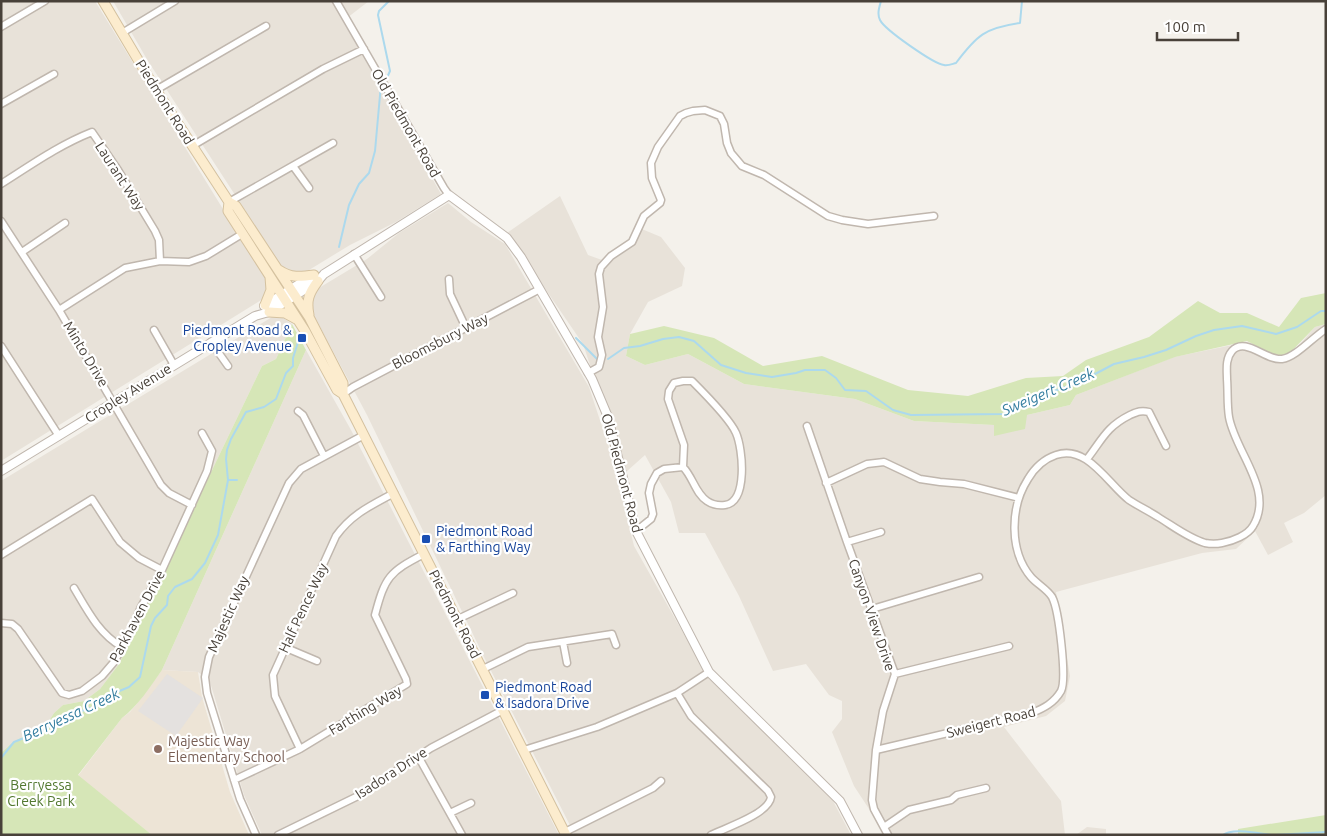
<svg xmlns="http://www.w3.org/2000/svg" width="1327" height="836" font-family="Ubuntu,sans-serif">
  <rect width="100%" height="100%" fill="#f4f1eb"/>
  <path fill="#e8e2d9" d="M1,1H95L274,292L1,461Z
    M113,1H369L343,21L441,194L396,222L350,245L291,281L148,61Z
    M560,196L588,255L602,260L614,249H624L637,227L661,237L685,268L682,286L648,302L630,334L626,356L645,365L688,354L744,384L855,399L914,421L994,425V435L1027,415L1070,405L1076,395L1174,357L1247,342L1285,361L1315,327L1326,324V495L1304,513L1284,523L1293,542L1268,555L1255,531L1236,549L1202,553L1056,592L1070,676L1065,701L1046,716L1004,727L1061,801L1065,835H886L854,786L832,732L842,719V701L829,695L806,664L773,671L739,596L705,533H679L671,502L645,455L626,472L583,344L507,233Z
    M448,203L471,222L505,244L589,387L614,463L634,546L703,668L833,801L851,835H575L485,659L367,415L304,297L367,259L399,233Z
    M277,314L292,324L276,359L262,366L119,664L100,689L84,701L63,705L54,713L45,727L28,734L13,742L1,753V481Z
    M306,350L351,430L559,835H262L244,795L210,682L198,672L162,670Z
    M1087,827L1106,829V835H1076Z"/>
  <path fill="#ede4d6" d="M162,670L198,672L202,697L230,792L249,835H152L78,776L122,718L130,712L140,700Z"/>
  <path fill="#d6e6b7" d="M1326,293V324L1315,327L1283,360L1247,341L1175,357L1076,395L1070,405L1027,415L1025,429L994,436V425L914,421L855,399L744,384L688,354L645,365L626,356L630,334L664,326L714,338L763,366L822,356L908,390L968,396L1026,378L1063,376L1086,360L1149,337L1198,301L1220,313H1247L1279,327L1301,298Z
    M292,324L306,350L162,670C150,687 138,706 122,718L78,775L152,835H1V753L13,742L28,734L45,727L54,713L63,705L84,701L100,689L119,664L262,366L276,359Z
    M1326,815V835H1238V829Z"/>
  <path fill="#e4e1df" d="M167,674L203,698L176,736L138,711Z"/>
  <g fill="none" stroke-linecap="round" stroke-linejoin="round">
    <path stroke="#acd9ed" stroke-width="2" d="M881,1C879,8 877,14 880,20C885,30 934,64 944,65C948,66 952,64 956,63C977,35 985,28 1020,23L1022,1
      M386,80L390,71L378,15L379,11L389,1
      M339,247L349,205L359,184L369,173L375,151L381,84
      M576,338L597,359
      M608,359L624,348L640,346L663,339L679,337L694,341L721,365L746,373L772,377L796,373L805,370H825L836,378L845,390L866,391L893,410L911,415L1003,414L1028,400L1080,382L1114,364L1144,357L1166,350L1196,336L1214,330L1242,326L1276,334L1297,327L1321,311H1326
      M228,480H237
      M1,758L14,742L44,730L63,717L97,706L110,695L129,687L140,677L151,626L155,618L167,605L168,596L175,587L192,579L205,563L218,535L228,480L226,459L227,450L231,439L246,412L264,407L276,399L286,373L293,366V358L299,339
      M1223,835C1233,827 1261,834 1273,835
      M1275,835L1326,832"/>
    <g stroke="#c0b7ae" stroke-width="9">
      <path id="minor" d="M336,1L444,188L449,195
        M1,27L45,1
        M122,33L175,1
        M156,90L266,26
        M1,104L54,74
        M192,146L323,69L364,49
        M293,166L309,188
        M1,184C31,165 59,145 92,132L118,170L155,231L159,240L160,261
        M229,202L333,143
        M1,221L59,310L161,485L169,493L192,505
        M22,252L65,223
        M354,254L381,297
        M449,279L450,294L466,328
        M59,310L125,268L160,261L189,262L206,256L242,234
        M154,330L174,365
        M211,342L228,366
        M1,346L59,436
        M588,373L599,367L602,355L598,337L603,307L599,274L601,267L611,256L632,242L644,216L660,203L661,200L652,178L651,163L658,147L680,116L686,113L693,111L705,110L720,116L724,124L727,143L731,153L742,166L764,175L828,216L842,220L868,224L934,216
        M683,381H692C703,392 730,419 736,433C743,449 748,502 725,505C718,506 713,505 707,501C695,493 693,477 683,467L684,445L668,399L669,391L674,383Z
        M343,394L353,387L538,290
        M298,411L303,415L324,456
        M807,426L847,542L895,674L883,711L876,750L872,800L874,809L888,835
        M1087,459C1102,440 1106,427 1130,415C1137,412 1141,410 1149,412L1166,446
        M826,483L867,464L884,462L920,479L940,482L964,484L1019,498
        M636,531L651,519L653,514L649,493L651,484L657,473L664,469L683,467
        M847,542L881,532
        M1,555L92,499L120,542L139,558L162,570
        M74,588C87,610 99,634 122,647
        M872,609L979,577
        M458,619L513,593
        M1,623L12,624L18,629L62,693L69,695L82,691L102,676L114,662L130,633L141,607L162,570L207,471L212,451L202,433
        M563,642L567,663
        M284,647L317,661
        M483,669L528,647L612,634L616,645
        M895,674L1009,646
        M677,693L691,716L768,791L771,797C769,814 725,828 711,835
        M300,749L275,696L273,675L336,536C352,514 370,506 394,493
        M524,750L597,727L677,693L709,672
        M876,750L1032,713C1044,708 1054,703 1061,691C1067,679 1059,610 1052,597C1047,589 1037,584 1031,577C1009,551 1010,507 1028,479C1034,469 1044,459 1056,455C1087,444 1108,484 1129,500C1138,506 1149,511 1158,517C1173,526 1188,538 1205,543C1210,544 1217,544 1222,543C1233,541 1248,535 1253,526C1275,490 1235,452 1229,417C1227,405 1228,392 1227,379C1227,371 1225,359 1232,351C1245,336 1266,361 1282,359C1296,357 1313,337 1326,329
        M418,756L462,835
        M234,780L300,749L407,684L406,679L375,615C385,577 389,572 424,554
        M450,813L471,803
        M884,827L909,810L951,800L957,795L986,788
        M565,832L653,788L661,781
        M256,835L240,799L207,693L205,677L209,657L289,483L301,469L364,435
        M278,835L358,796L431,748L503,710"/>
    </g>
    <g stroke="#c0b7ae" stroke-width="10">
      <path id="tertiary" d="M264,306L312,276
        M1,471L232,330L255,316L269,312L318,281L324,274L449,195L507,238L521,257L592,379L608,417L636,531L709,672L840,801L858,835"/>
    </g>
    <g stroke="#d4c19f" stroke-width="11">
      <path id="secondary" d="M103,1L156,90L229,202L236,206L309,317L343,383V394L566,835
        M229,202L228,211L305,331L337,390L343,394
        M279,270C291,278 300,277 314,275
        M265,305L271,290L270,277
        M269,312L285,313L296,319
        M309,315C306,300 309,293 318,281"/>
    </g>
    <use href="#minor" stroke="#fff" stroke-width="6"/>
    <use href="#tertiary" stroke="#fff" stroke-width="8"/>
    <use href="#secondary" stroke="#fcecce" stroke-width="9"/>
  </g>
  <g fill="#1a4fb4" stroke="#fff" stroke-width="2">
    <rect x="297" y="333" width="10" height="10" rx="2.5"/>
    <rect x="421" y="534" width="10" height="10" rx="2.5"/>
    <rect x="480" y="690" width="10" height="10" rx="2.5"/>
  </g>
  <circle fill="#8d6e63" stroke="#fff" stroke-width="2" cx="158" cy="749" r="5"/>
  <g text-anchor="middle" stroke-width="4.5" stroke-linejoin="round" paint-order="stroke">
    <g font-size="14" fill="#484139" stroke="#fff">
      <text transform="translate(165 102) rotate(58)" y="5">Piedmont Road</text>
      <text transform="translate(406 123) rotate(60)" y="5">Old Piedmont Road</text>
      <text transform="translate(120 176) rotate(57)" y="5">Laurant Way</text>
      <text transform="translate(440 341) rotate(-27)" y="5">Bloomsbury Way</text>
      <text transform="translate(86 354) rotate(59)" y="5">Minto Drive</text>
      <text transform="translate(128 393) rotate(-32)" y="5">Cropley Avenue</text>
      <text transform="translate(622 473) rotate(75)" y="5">Old Piedmont Road</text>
      <text transform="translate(303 608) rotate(-65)" y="5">Half Pence Way</text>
      <text transform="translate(228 614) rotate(-66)" y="5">Majestic Way</text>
      <text transform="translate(455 614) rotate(63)" y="5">Piedmont Road</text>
      <text transform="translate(872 615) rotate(71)" y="5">Canyon View Drive</text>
      <text transform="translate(137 616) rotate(-62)" y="5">Parkhaven Drive</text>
      <text transform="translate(365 710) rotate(-31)" y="5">Farthing Way</text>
      <text transform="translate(991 722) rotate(-14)" y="5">Sweigert Road</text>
      <text transform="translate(391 773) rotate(-33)" y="5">Isadora Drive</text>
    </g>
    <g font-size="14" fill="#164399" stroke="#fff" text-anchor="start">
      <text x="292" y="335" text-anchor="end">Piedmont Road &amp;<tspan x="292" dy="16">Cropley Avenue</tspan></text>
      <text x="436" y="536">Piedmont Road<tspan x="436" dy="16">&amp; Farthing Way</tspan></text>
      <text x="495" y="692">Piedmont Road<tspan x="495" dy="16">&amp; Isadora Drive</tspan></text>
    </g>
    <g font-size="14" fill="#785e54" stroke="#fff" text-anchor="start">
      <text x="168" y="746">Majestic Way<tspan x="168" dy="16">Elementary School</tspan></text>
    </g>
    <g font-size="14" fill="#52782f" stroke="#fff">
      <text x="41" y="790">Berryessa<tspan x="41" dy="16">Creek Park</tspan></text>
    </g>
    <g font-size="15" font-style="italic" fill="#347d9f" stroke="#fff">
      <text transform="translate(1048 392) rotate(-23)" y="5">Sweigert Creek</text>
      <text transform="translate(71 715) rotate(-25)" y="5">Berryessa Creek</text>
    </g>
  </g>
  <rect width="1327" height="836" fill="none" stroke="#484139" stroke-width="5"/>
  <path d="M1157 32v8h81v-8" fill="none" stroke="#484139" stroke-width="2.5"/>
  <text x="1164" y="32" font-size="15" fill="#484139" stroke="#ffffff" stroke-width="4" paint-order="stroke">100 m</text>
</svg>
